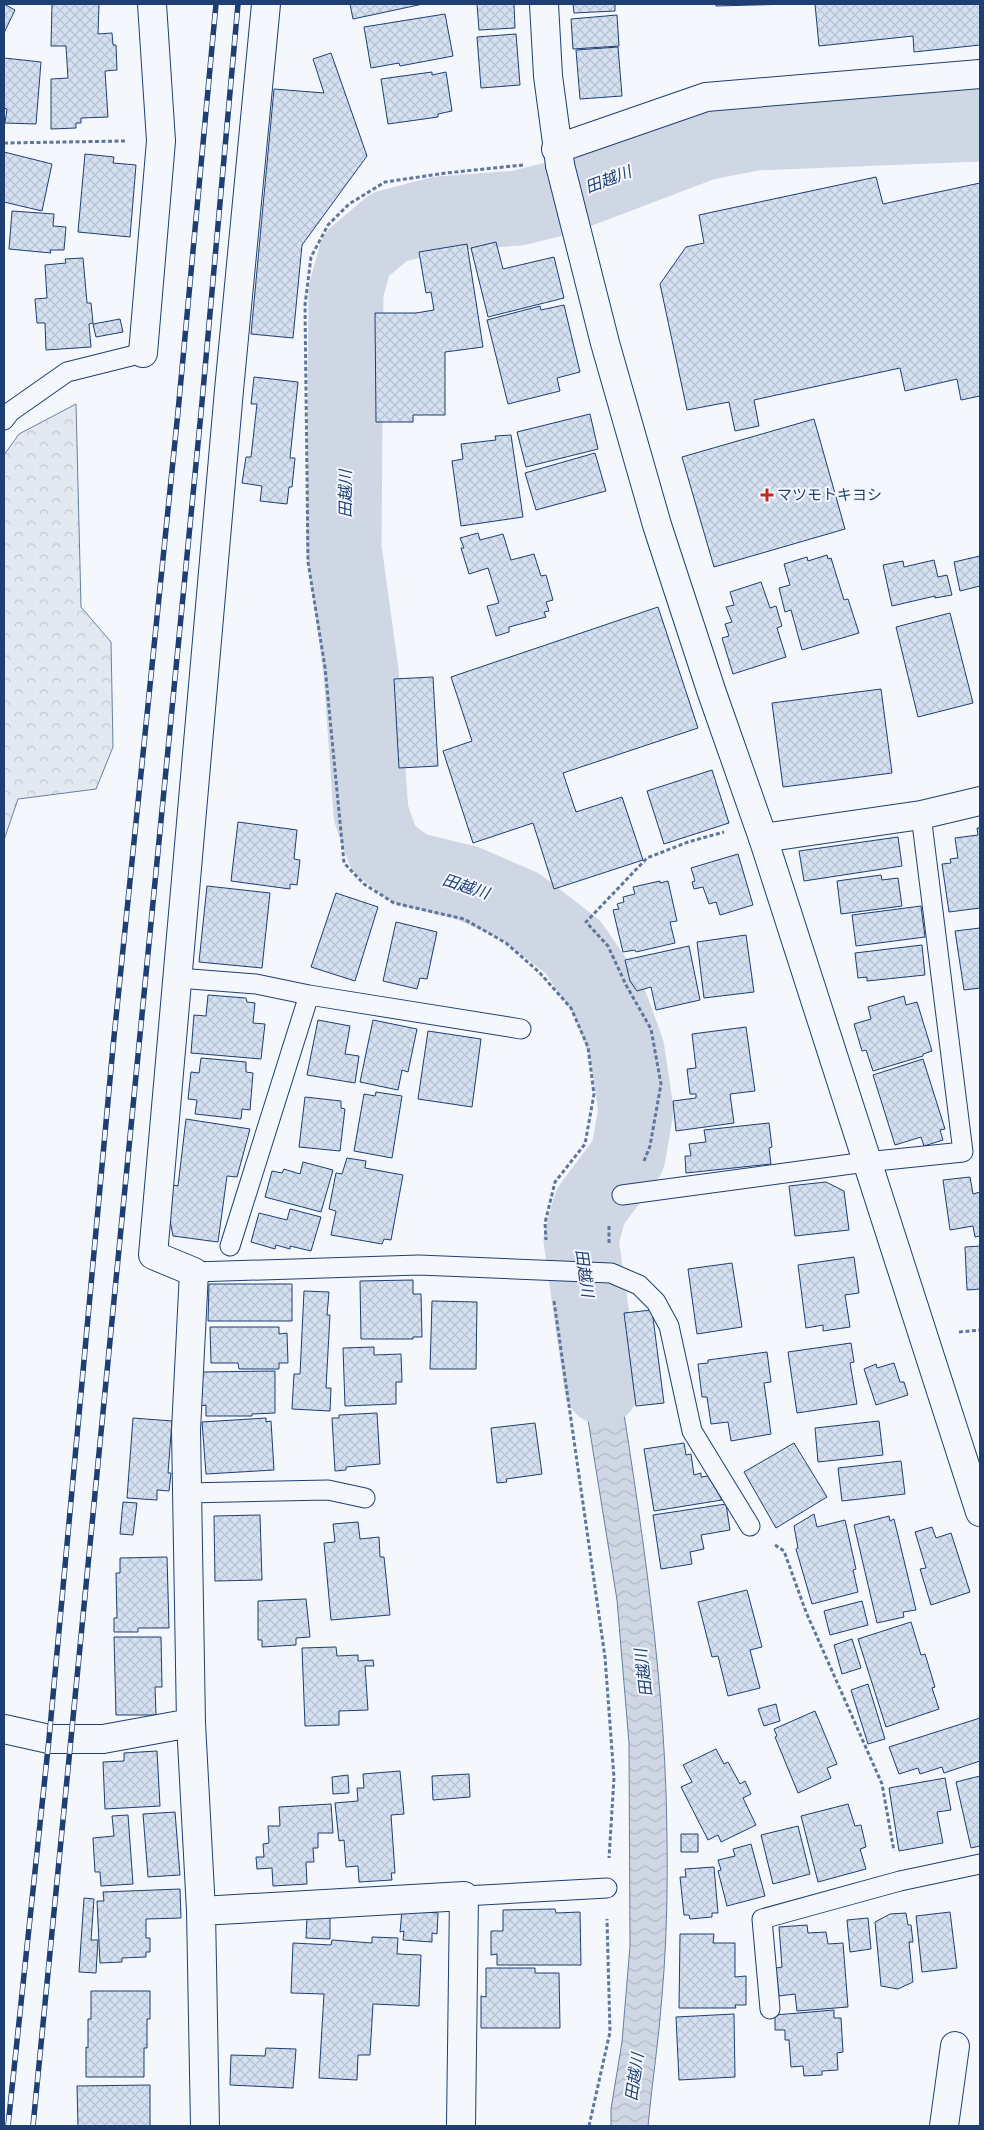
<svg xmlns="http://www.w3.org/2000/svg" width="984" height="2130" font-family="'Work Sans','Noto Sans JP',sans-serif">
  <defs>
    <pattern id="forest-crowns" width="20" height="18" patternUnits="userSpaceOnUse" patternTransform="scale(1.25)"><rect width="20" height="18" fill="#e3e9f0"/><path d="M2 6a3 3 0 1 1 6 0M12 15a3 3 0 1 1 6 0" fill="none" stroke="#c2c9d1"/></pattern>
    <pattern id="water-waves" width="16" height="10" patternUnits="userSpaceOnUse" patternTransform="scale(1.25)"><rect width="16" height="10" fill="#cfd7e4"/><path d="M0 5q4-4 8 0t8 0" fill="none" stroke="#b1bac7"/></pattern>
    <pattern id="building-cross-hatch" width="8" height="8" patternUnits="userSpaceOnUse" patternTransform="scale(1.25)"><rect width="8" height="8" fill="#d5e0f0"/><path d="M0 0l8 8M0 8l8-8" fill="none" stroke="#b6c1d1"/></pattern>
  </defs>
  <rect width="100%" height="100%" fill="#f4f7fb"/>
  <path fill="url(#forest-crowns)" stroke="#687fa3" d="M76,404L81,607L111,642L113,747L96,789L18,799L4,840V455L19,434Z"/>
  <path fill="url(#water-waves)" stroke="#687fa3" d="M566,1283L604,1287C630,1455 660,1622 666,1792C668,1860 668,1928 662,1996C659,2039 652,2082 648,2126H611V2109L622,2042L630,1946L629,1743L617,1600Z"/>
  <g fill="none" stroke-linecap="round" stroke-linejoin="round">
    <path stroke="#cfd7e4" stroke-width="75" d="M602,1387L581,1240L590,1207L628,1156L636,1110L627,1050L608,998L573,947L520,906L467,883L410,869L383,848L371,813L361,671L344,548L346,291L356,255L389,227L439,214L518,208L559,198L704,143L755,133L980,124"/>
  </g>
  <path fill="url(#building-cross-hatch)" stroke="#1d3f73" d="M4,4L15,10L4,33Z
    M52,4H99L98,34L112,33L113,45H116L117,70L105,71L108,117L81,118V123H76V128L51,129V79L68,78L66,46H51Z
    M350,4H423L353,19Z
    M477,4H514L515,28L479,30Z
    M573,4H615V11L574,13Z
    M716,4H792L716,6Z
    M815,4H980V45L914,52L913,36L819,46Z
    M445,14L453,56L400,66L399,63L371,68L364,27Z
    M617,15L619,46L573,49L571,19Z
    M516,34L520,85L481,88L477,37Z
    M618,47L622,96L580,99L576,50Z
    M331,53L367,156L302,245L293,338L251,334L274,89L324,93L313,59Z
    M4,58L41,62L36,124L5,123L7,109L4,108Z
    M432,72V75L446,72L452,111L438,114V117L388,124L381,79Z
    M4,152L52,164L42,211L4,202Z
    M85,154L114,157L113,163L136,165L130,237L78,232Z
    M876,177L883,204L980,183V396L961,400L957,379L905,391L900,368L754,400L759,426L735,431L729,402L687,410L660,284L686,247L704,243L699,215Z
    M12,211L54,214L53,226L66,227L64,250H50L51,253L9,249Z
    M496,242L503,269L554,257L564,298L488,317L471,248Z
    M467,244L483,347L445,352V415H413V422H376L375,313H416L434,310L431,292L426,293L419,252Z
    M83,258L87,303H91L93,323L89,324L91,347L46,350L45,323H37L35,299L47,298L45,265L66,263L65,259Z
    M564,305L580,372L557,378L560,391L508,404L487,320L540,306L541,310Z
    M120,319L123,332L96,337L93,324Z
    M254,377L298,382L290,458H295L292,487H289L287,504L260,501L262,486L242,483L246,457H251L257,404H251Z
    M590,414L598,449L526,467L517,432Z
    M814,419L845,529L714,567L682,457Z
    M511,435L523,517L461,526L452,461L463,459L461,444L496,440L495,436Z
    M595,453L606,491L536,510L525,473Z
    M478,533L480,540L503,534L511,560L534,554L541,576L546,575L553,600L546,602L549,611L544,612L546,617L509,627V632L496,636L487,606L499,603L488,568L469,574L461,548H464L460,538Z
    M827,555L828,559L831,558L844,600L848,599L859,633L802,650L791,610L785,612L779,588L790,585L784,564L807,557L808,561Z
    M980,556V586L960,591L954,562Z
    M934,560L938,577L947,575L952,595L935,598V596L892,606L883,565L903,561L904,567Z
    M761,582L770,608L776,606L782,626L777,628L786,657L733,674L722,638L729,636L725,624L732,622L726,607L734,605L730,592Z
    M658,607L698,728L563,773L576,812L622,797L643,860L554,889L533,823L473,843L443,751L472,741L451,677Z
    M950,613L973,703L918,717L896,627Z
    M433,677L438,766L399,768L394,679Z
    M881,689L892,773L783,787L772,703Z
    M712,770L729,823L664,844L647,791Z
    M238,822L297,830L294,859L300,860L297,885L290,884V889L231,881Z
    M977,828H980V908L949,912L942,864L951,863L950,859L958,858L955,838L978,835Z
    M898,837L902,866L804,881L799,851Z
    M738,854L753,905L720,915L716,902L709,904L703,887L694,889L692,882L695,881L691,868Z
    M881,875L882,880L898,878L902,906L841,914L837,881Z
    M660,881V883L668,881L677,921L670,922L675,943L636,952L635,950L623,952L613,910L619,909L617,904L624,902L623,897L635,894L633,887Z
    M207,886L270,893L262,968L199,962Z
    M336,893L378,907L355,981L311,967Z
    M921,906L925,937L856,946L852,915Z
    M396,922L437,932L427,979L420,978L417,989L383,981Z
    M980,928V988L964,990L955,931Z
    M746,935L754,992L704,998L697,942Z
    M922,945L925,975L867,981V977L858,978L855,953Z
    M689,946L700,1000L656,1010L651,987L637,991L630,981L625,960Z
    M208,995L246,998L247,1002L255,1003L253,1023L265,1024L261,1059L191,1053L194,1015L206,1016Z
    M904,996L906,1005L917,1002L932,1051L923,1054V1056L873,1071L866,1050L862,1051L854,1024L871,1019L868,1007Z
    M318,1020L350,1026L345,1054L359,1056L355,1083L307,1075Z
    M373,1020L417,1029L408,1072L402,1070L398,1090L360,1082Z
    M746,1027L755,1091L730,1094L734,1123L676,1131L673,1101L696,1098V1094H690L687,1069L696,1068L692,1034Z
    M428,1031L481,1039L472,1107L418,1099Z
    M201,1058L246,1062V1072L253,1073L250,1110L242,1109L241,1119L195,1114L197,1100L188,1099L191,1072L199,1073Z
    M923,1059L945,1129L940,1130L943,1140L924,1146L921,1137L895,1145L873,1075Z
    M376,1092L402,1096L392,1158L354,1151L364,1094L375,1096Z
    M305,1097L341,1101V1108L345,1109L340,1151L299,1147Z
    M186,1119L250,1129L237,1177L227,1176L218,1242L173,1236L169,1215L173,1185L178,1186Z
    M769,1123L772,1147L769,1148L771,1164L686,1173L685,1156H691L689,1144L706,1142L704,1130Z
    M347,1158L366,1161L365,1168L403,1175L391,1240L384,1239L382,1244L331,1235L336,1211L329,1209L336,1173L342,1174Z
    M303,1162L333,1170L321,1212L265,1197L272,1171L282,1173L284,1169L300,1174Z
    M970,1177L973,1194L980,1192V1236L975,1237L973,1226L950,1230L943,1180Z
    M826,1182L844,1191L849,1230L795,1236L789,1186Z
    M290,1209L321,1217L311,1251L290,1246V1249L276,1245L275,1249L251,1242L259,1213L287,1220Z
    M980,1246V1289L967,1290L965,1247Z
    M854,1257L859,1293L845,1295L850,1327L823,1331V1325L806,1328L798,1265Z
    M732,1263L742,1327L697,1334L688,1269Z
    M413,1280V1294H421L422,1337H413V1339H361L360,1281Z
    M209,1284H292V1321H208Z
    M304,1291L329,1292L327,1315H330L326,1388H331L330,1411L292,1409L294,1374H300Z
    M432,1301L477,1302L476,1369H430Z
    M652,1310L664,1403L636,1406L624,1313Z
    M210,1327H279V1334L287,1333L288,1363H279V1369H239L238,1363H211Z
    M851,1343L854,1362L850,1363L857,1404L797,1413L788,1352Z
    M374,1347V1355L401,1354L402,1382H396V1404L345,1406L343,1348Z
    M767,1352L771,1382L764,1383L771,1434L731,1441L728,1422L711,1424L707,1397H702L698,1364L708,1363V1360Z
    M894,1363L900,1382H904L908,1395L876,1405L864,1369L876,1364L877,1368Z
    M275,1371V1413L252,1414V1416H206V1405L201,1406V1372Z
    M377,1413L380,1464L346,1467V1470L335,1471L332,1418H339V1415Z
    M133,1418L172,1421L168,1473H171L169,1491L157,1490V1500L127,1498Z
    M266,1418V1422L271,1421L274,1470L206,1474L202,1422Z
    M879,1421L883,1455L818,1462L815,1428Z
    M535,1423L542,1474L506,1479L507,1482L497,1483L491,1428Z
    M684,1443L686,1455L691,1454L694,1475L701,1473V1477L708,1476L722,1500L654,1511L644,1449Z
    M794,1443L827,1497L776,1528L744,1472Z
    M901,1461L905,1494L842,1501L838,1468Z
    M123,1502L137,1503L133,1535L120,1534Z
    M726,1504L730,1530L701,1535L704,1549L690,1552L692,1564L661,1569L653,1515Z
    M814,1514L817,1527L845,1520L856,1569L853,1570L858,1592L812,1604L796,1549L798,1548L794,1526Z
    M260,1515L262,1580L215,1581L214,1516Z
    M889,1516L890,1521L894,1519L916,1610L903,1612L904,1617L877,1623L854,1525Z
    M358,1522L360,1539L379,1537L380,1557H384L390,1615L331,1620L324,1543L335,1542L333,1524Z
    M932,1527L936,1538L951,1533L970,1592L931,1605L920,1569L926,1568L915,1532Z
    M167,1557L169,1628H138V1632H114V1618H117L116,1573H120V1558Z
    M747,1590L762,1647L750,1650L760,1688L728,1696L718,1656L712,1657L698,1602Z
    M306,1599L310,1637L296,1638V1645L262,1647V1640H258V1601Z
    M862,1601L868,1625L830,1635L824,1611Z
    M911,1622L921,1655L925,1654L935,1687L932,1688L939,1709L886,1727L858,1639Z
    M114,1637H161L162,1687H155L156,1715H116Z
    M852,1639L861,1668L842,1674L834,1645Z
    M336,1647L337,1656L358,1655V1661L373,1660L374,1666H365L368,1710L339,1711V1725L305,1726L302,1648Z
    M868,1684L885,1739L868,1744L851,1690Z
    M776,1704L780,1721L764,1726L758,1709Z
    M815,1711L837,1764L827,1768L831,1778L798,1793L775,1737L777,1736L774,1729Z
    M980,1718V1761L944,1773L942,1767L920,1774L918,1768L899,1774L889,1747Z
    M716,1749L724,1764L728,1762L740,1784L745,1781L751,1794L743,1798L756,1825L721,1842L718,1835L708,1840L681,1787L692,1782L683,1765Z
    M157,1751L160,1806L105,1809L103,1762L124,1761V1753Z
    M400,1771L404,1814L391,1815L395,1873H391L392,1880L359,1882L358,1866L346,1867L344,1840L339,1841L335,1803L358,1801L357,1788H364L363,1774Z
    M469,1774L470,1797L433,1800L432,1776Z
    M348,1775L349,1793L333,1794L332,1777Z
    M980,1776V1846L971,1848L956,1782Z
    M945,1778L951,1810L937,1812L943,1843L899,1851L889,1788Z
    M331,1804L333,1833H318V1848H313L314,1862H306L307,1884L273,1886L272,1868L257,1869L256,1857H264L263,1844L269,1843L268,1826H280L279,1807Z
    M848,1804L855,1826L861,1825L866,1847L860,1849L866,1869L818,1882L801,1816Z
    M175,1812L180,1875L148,1877L143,1814Z
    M128,1815L133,1884L101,1886L100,1872H95L93,1838L114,1836L112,1816Z
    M798,1826L810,1874L773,1884L761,1835Z
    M681,1834H698V1852H681Z
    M751,1844L765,1896L727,1906L718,1871L721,1870L718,1860L735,1856L733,1849Z
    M714,1867L718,1913H712V1917L690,1919L689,1915H684L680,1877H686L685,1869Z
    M180,1889L181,1918L146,1919V1938H150V1952H146V1957L122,1958V1962L100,1963L97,1901H104L103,1892Z
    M84,1898L94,1899L91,1940H98L96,1973L79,1972Z
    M555,1909L556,1913L580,1912L581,1965H497V1954L491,1955V1931H503V1910Z
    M402,1910L438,1913L437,1934L432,1933V1942L403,1940L404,1931L400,1932Z
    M950,1912L957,1968L922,1972L916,1916Z
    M906,1913L908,1925H911L913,1942H909L913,1982L898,1989L881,1986L875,1922L890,1914Z
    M307,1916L330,1917V1939L306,1938Z
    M868,1918L871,1949L850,1952L847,1920Z
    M807,1925L808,1933L826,1932L828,1944L843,1943L848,2007L797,2011L795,1994L779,1996L776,1968L782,1967L779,1927Z
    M680,1934H714L713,1943H735V1977L746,1976V2005H735L736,2008H679Z
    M372,1937L398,1938L397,1954L421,1955L419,2006L373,2004L370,2055H358L357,2080L319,2078L324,1994L291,1993L293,1943L331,1945L332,1940L372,1943Z
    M486,1968H535V1973H559L560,2028H481V1996L486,1997Z
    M91,1991H150V2019H147V2048H144V2077H86V2047L88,2048V2019H91Z
    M834,2010V2018H841L843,2052L837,2053L838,2070L822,2071V2075L804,2076L803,2066L791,2067L789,2040H785V2030H775V2015Z
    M734,2014L735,2077L679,2080L676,2017Z
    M266,2048L296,2049L293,2088L230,2085L231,2055L265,2056Z
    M150,2085V2126H78L77,2086Z"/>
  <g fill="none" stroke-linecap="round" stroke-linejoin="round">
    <g stroke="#1d3f73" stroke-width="21">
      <path id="service" d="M4,420L10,412L67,372L143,353
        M178,978L256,984L309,995
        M622,1195L866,1162L963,1152L921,815
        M230,1246L309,995L521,1029
        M194,1272L419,1265L611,1273L639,1285L656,1302L669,1326L692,1431L750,1526
        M187,1493L328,1490L365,1498
        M464,1896L607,1888
        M770,2009L762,1919L900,1881L980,1864"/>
    </g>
    <g stroke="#1d3f73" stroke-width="30">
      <path id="minor" d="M544,4L548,76L560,165
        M556,149L706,97L980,74
        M143,353L161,141L152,4
        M763,838L921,815L980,801
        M4,1729L49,1739H103L191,1723
        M201,1911L464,1896L461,2126
        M205,2126L201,1911L191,1723L186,1430L194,1272L153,1255L229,390L266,4
        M944,2126L955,2046"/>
    </g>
    <g stroke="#1d3f73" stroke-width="30">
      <path id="tertiary" d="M560,165L605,343L657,525L711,690L763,838L980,1512"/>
    </g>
    <path stroke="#5e769c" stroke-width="3" stroke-dasharray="4 2.5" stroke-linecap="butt" d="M4,143L125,141
      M523,165L446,173L385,182L349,204L328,225L311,257L305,305L308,562L325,667L344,863L364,884L394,903L464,919L506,943L539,972L571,1008L588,1047L594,1094L585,1144L555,1182L545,1223L546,1240
      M644,1161L650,1146L661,1084L651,1029L626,985L608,946L586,922L647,858L688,842L724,832
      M609,1243V1224
      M554,1301L605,1657L614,1778L609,1858
      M959,1332L980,1330
      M775,1545L784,1551L806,1612L882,1784L894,1851
      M589,2126L610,2032L607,1919"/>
    <use href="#service" stroke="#f4f7fb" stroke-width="19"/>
    <use href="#minor" stroke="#f4f7fb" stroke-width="28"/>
    <use href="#tertiary" stroke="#f4f7fb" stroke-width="28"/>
    <g stroke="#1d3f73" stroke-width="5.5">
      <path id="rail" d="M8,2126L49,1739L113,1047L178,412L216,4
        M33,2126L201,413L238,4"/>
    </g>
    <use href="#rail" stroke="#f4f7fb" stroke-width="4" stroke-dasharray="11" stroke-linecap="butt"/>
  </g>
  <path fill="#c62828" stroke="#f4f7fb" stroke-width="2" d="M764.5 487.5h5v5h5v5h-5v5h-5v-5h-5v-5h5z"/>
  <g text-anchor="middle" stroke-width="4" stroke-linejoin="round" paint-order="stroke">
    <g font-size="15" fill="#1d3f73" stroke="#f4f7fb" text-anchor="start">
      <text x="777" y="500">マツモトキヨシ</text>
    </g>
    <g font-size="16" font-style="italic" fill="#1d3f73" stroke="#f4f7fb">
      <text transform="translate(608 179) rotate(-21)" y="6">田越川</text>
      <text transform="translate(345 494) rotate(-90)" y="6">田越川</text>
      <text transform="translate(466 886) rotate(18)" y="6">田越川</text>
      <text transform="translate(585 1273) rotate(82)" y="6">田越川</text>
      <text transform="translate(643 1673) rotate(-97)" y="6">田越川</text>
      <text transform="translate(634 2077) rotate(-82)" y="6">田越川</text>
    </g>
  </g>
  <rect width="984" height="2130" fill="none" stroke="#1d3f73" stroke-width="10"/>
</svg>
